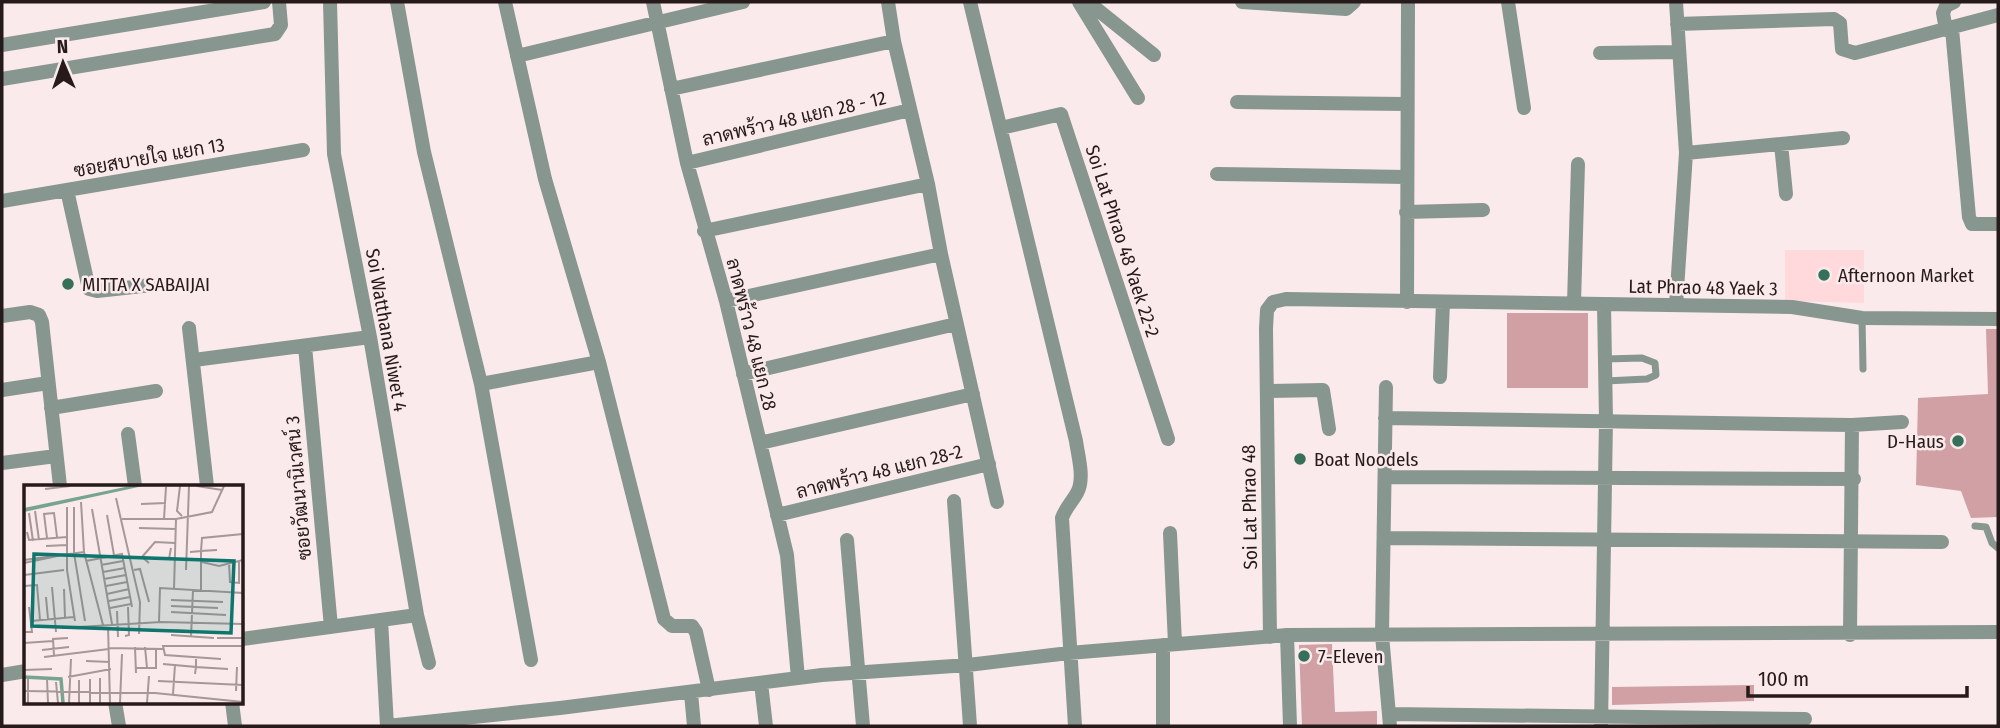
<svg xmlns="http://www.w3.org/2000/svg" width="2000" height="728" font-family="'Fira Sans Condensed',Sarabun,sans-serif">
  <rect width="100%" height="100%" fill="#faeaeb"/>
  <path fill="#ffd9dc" d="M1785,250H1864V303L1785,301Z"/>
  <path fill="#d0a0a4" d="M1507,313H1588V388H1507Z
    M1986,329H1998V517L1971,518L1961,491L1916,485L1918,398L1988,394Z
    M1332,644L1335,712L1377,711V726H1302L1299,645Z
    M1754,685V701L1612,705V687Z"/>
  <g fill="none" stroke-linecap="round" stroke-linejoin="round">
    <path stroke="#889690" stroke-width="7" d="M1862,318L1863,369
      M1605,381L1647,379L1656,375L1655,363L1642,358L1605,359
      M1975,526L1986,527L1992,543L1998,548"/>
    <path stroke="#889690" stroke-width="14" d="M330,2L334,154L370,337L417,615L429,663
      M397,2L424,152L481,384L531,660
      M505,2L545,179L599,362L664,619L672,626H692L696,632L709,690
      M653,2L687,163L726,301L787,555L798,678
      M888,2L894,41L928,184L941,254L997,502
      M970,2L1076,441C1078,456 1085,479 1077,493C1072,502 1066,507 1062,518L1075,726
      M1079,2L1138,98
      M1088,2L1154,55
      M1242,2L1346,9L1354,2
      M1508,2L1524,108
      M1677,24L1834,19L1840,23L1842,49L1855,53L1998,15
      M1952,29L1969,217L1972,224H1998
      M1946,30L1943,13L1946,6L1954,2
      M2,45L264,2
      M1600,53L1679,52
      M517,56L743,2
      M2,79L275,34L281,25L279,2
      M671,89L894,41
      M1237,102L1405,104
      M1001,128L1061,114L1168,439
      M1781,144L1786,194
      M1686,153L1843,138
      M687,163L910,110
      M1217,174L1406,177
      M67,190L89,289L97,291L152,285
      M2,201L303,150
      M1406,212L1483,210
      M704,231L928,184
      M726,301L941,254
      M1407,302L1408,2
      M1574,303L1578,164
      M1676,305L1686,153L1676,2
      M2,316L30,312L39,315L42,322L60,486
      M189,328L207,486
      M305,346L331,627
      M194,360L370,337
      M743,374L956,324
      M1440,377L1443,302
      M481,384L599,362
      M1386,387L1382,635L1390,726
      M2,390L48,383
      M1267,391L1323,390L1329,429
      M51,408L156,391
      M1385,418L1852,425L1902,422
      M128,434L135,486
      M760,443L973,394
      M2,463L56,456
      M1385,477L1854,479
      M954,501L970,726
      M777,515L989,464
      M1170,533L1175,644
      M1385,538L1942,542
      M847,540L863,726
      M381,620L387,726
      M1287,635L1290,726
      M1850,635L1852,425
      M1270,637L1266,329L1267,310L1273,302L1286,299L1792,307L1862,318L1998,319
      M242,639L417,615
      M1163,645V726
      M2,675L26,671
      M761,683L766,726
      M691,693L694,726
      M115,702L119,726
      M232,702L235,726
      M1389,714L1805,719
      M387,726L560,708L822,675L968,665L1069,653L1287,635L1998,632
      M1601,726L1606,420L1604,305"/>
  </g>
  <g fill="#36705a" stroke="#faeaeb" stroke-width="2.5">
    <circle cx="1824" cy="275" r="7"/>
    <circle cx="68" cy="284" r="7"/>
    <circle cx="1958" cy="441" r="7"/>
    <circle cx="1300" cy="459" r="7"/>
    <circle cx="1304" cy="656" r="7"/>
  </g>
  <g text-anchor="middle" stroke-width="5" stroke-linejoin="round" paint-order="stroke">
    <g font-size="19" fill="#271a1b" stroke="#faeaeb">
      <text transform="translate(794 118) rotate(-13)" y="7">ลาดพร้าว 48 แยก 28 - 12</text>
      <text transform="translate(149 157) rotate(-10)" y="7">ซอยสบายใจ แยก 13</text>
      <text transform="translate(1123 241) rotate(72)" y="7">Soi Lat Phrao 48 Yaek 22-2</text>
      <text transform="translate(1703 287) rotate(1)" y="7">Lat Phrao 48 Yaek 3</text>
      <text transform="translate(387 330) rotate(80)" y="7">Soi Watthana Niwet 4</text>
      <text transform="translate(752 334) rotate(76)" y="7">ลาดพร้าว 48 แยก 28</text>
      <text transform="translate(879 471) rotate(-14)" y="7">ลาดพร้าว 48 แยก 28-2</text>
      <text transform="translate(298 488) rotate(-95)" y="7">ซอยวัฒนานิเวศน์ 3</text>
      <text transform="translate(1249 507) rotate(-91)" y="7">Soi Lat Phrao 48</text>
    </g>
    <g font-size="19" fill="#271a1b" stroke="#faeaeb" text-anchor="start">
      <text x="1838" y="282">Afternoon Market</text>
      <text x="82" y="291">MITTA X SABAIJAI</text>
      <text x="1944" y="448" text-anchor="end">D-Haus</text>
      <text x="1314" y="466">Boat Noodels</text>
      <text x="1318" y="663">7-Eleven</text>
    </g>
  </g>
  <g transform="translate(24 485)">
    <rect width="219" height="219" fill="#faeaeb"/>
    <path d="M106,1H119L0,27V23Z" fill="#77a491"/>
    <path fill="none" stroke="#77a491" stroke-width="3.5" d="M0,192L37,194L39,218"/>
    <path fill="none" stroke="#a69798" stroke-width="2" d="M156,1L153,26L158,31M173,1L198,5M21,4L46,1M92,13L116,117L115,149M57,17L60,67L79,140M117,19L142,18M43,22V85L51,136M50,22V68L61,136M68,24L88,139M11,26L15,55M5,28L9,56M83,30L90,70M98,34H152L188,27L200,1M140,34L142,2M115,43L152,44M3,47L5,55L43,52M23,53L20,29L30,28L33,52M22,61L43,60M166,67L177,66L178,53L219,49M134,73L145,74L147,63M0,75L60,67M62,76L98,69L108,122M178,77L195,81L219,75M0,78L38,70M125,78L118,72L131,57L151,58M205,78L206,97L215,98V76M77,80L99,76M110,85L116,84L125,117M162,85L165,1M79,87L101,83M0,90L40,85M80,94L102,90M0,101L13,100L16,135M82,101L103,97M28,102L32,147M40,104L41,132M150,104L152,34M177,105V66L193,65M83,109L105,104M22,112L24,134M147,115L199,117M85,116L106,112M147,121L194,123M86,123L107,119M93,126L94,152M147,127L202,130M7,136L50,132M135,137L136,103L219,108M84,140L86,218M38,143L137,137L219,139M146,145L188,147M0,147H8L5,122M147,150L190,153M101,151L105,150L104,122M167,152L169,105M193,153H219M0,158L29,156M111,162L112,188M121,162L123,183M85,163L139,164M18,165L45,162M30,171L29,154L44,153M20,172L85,164M172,172V182L204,184M197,174L141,170L139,161H219M62,176L86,177M139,179L172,182L171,189M112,183H132V164M0,185L28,184M44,192L87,184M4,194V218M23,194L24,218M55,195V218M134,196L219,200M32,197L34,218M0,206L131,208L219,217M212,206L213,182M149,209L151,180M45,218L47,174M66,218V194M76,218V193M96,218L98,169M123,218L125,191"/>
    <path fill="#0f766e" fill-opacity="0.15" stroke="#0f766e" stroke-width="3.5" d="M10,69L210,76L207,148L8,141Z"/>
    <rect width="219" height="219" fill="none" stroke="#271a1b" stroke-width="3.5"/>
  </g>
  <rect width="2000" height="728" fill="none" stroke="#271a1b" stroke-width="7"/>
  <g transform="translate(63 63) rotate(358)" stroke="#faeaeb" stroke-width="5" paint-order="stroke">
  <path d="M0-5L12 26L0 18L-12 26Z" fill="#271a1b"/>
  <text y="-10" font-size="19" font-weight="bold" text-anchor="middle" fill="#271a1b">N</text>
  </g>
  <path d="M1748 686v10h219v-10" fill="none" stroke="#271a1b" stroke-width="3.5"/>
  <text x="1758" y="686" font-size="21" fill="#271a1b" stroke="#faeaeb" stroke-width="5" paint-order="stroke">100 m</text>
</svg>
